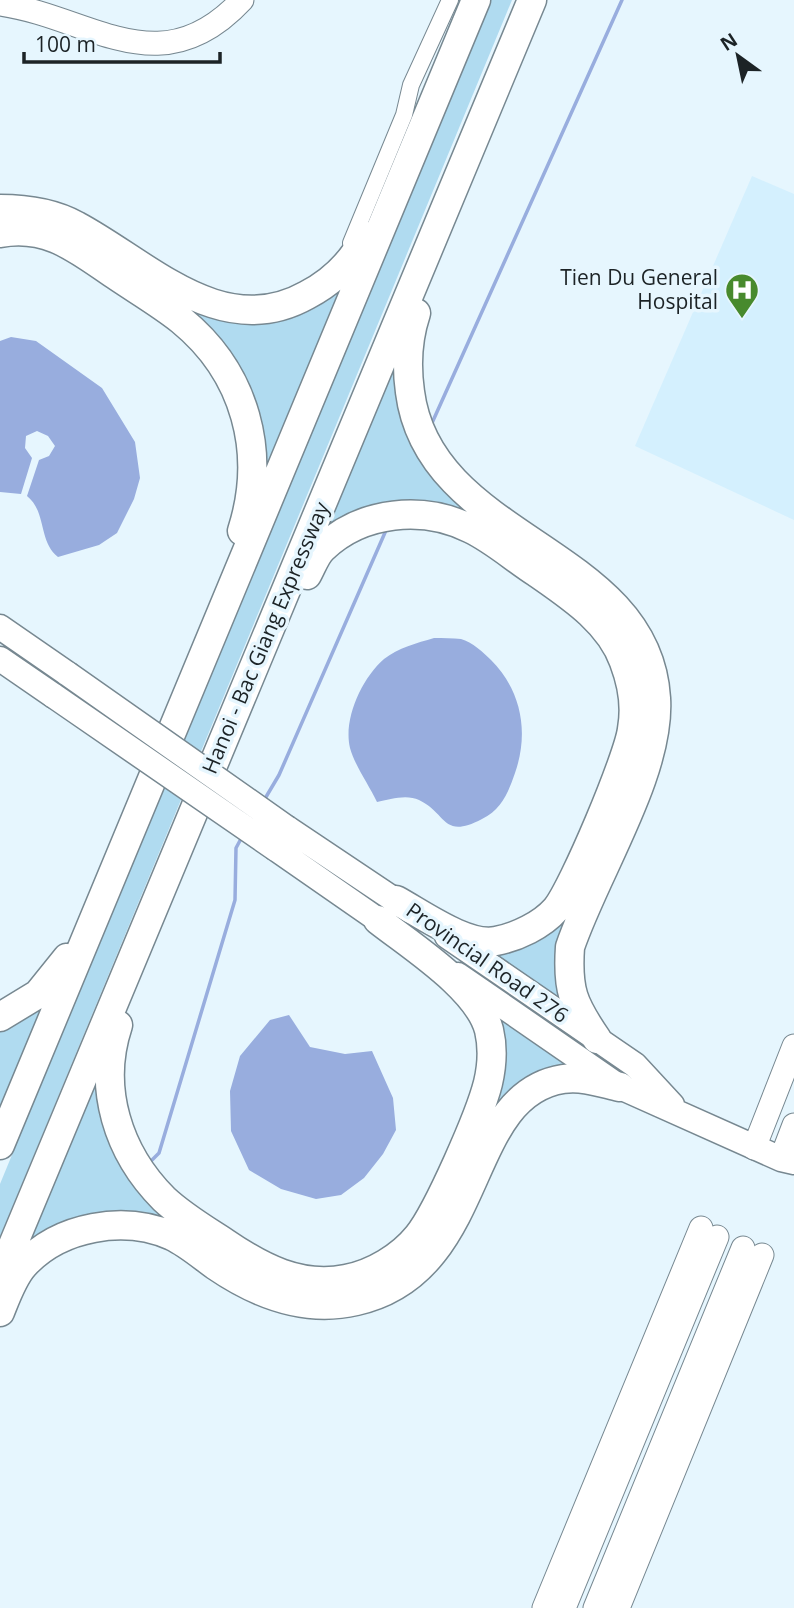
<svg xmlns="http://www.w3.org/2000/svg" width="794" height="1608" font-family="'Open Sans',sans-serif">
  <rect width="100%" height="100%" fill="#e6f6fe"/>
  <path fill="#d4f0fe" d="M752,176L794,194V520L635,446Z"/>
  <path fill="#b0dbf0" d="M488,0H512L0,1237V1184Z
    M353,280L264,493L261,468L187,310C254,329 299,328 353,280Z
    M401,332L397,375L482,519L418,500L376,506L314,545Z
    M581,889L564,1008L474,951Z
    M55,987L0,1119V1025Z
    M489,1005L577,1066L487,1124Z
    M99,1068L182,1229L149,1219L12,1259Z"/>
  <path fill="#98adde" d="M11,337L36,341L102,388L135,442L140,478L134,499L117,533L99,545L58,557C38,541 47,512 27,496L39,460L49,456L55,446L48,436L37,431L26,436L25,448L32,458L21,494L0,492V341Z
    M434,638C443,638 453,638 461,639C472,642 484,653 491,660C522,691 529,733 515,773C508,793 502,809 482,819C442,840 447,813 419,800C407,794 390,799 377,802C369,785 355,766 350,748C343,719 362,678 384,659C398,648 417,643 434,638Z
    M289,1015L310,1047L345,1054L372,1051L393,1098L396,1130L383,1154L364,1178L341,1195L316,1199L281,1189L249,1170L231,1131L230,1091L240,1056L270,1020Z"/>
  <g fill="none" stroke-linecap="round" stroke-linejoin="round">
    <path stroke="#98adde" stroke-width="3.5" d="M432,423L622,0
      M263,802L279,775L387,528
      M148,1164L159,1153L235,900L236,848L243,835"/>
    <g stroke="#778891" stroke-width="18">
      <path id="street" d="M351,243L404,115L411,85L450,0"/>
    </g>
    <g stroke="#778891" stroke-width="25">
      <path id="secondary" d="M0,4C91,17 160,88 242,0
        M754,1148L794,1046
        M781,1159L794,1125
        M544,1608L701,1228
        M564,1608L717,1237
        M595,1608L743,1248
        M618,1608L762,1255"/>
    </g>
    <g stroke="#778891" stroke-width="27">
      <path id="primary" d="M0,627L68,674
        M0,659L54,696
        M287,828L411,911
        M276,849L394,931
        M447,936L635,1065L672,1105
        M458,975L620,1087L781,1159L794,1162"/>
    </g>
    <g stroke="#778891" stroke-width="31">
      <path id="highway" d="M0,209C26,209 54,213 77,226C148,264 222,343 307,295C332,282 353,261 366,236
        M0,233C48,224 78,250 115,275C137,290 161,304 181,320C246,373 267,453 242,531
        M416,313C407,340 406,364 410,392C429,542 647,548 656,698C661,773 595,873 570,947C567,990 573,1004 597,1039
        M307,575C312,566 316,554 323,548C362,511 423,505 471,529C494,540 515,559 537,573C570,596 610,622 624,662C632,683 636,707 632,729C629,756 573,889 556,909C542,925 517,937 496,941C467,947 422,914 396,900
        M0,1017L38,994L67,958
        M118,1025C97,1088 118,1153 164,1199C182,1216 204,1229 224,1242C262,1268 300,1288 346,1279C373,1274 401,1257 418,1236C438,1211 480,1115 488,1083C492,1066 493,1047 489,1030C478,988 411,946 378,920
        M0,1145L476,0
        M0,1276L532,0
        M0,1312C6,1297 13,1277 24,1265C60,1226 124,1215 172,1236C187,1243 202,1256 216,1266C257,1294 305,1313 356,1301C489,1271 460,1095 563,1079C583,1076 602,1083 620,1087"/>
    </g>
    <use href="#street" stroke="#fff" stroke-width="16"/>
    <use href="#secondary" stroke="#fff" stroke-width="23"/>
    <use href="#primary" stroke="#fff" stroke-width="24"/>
    <use href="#highway" stroke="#fff" stroke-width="28"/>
    <g stroke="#778891" stroke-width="27" stroke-linecap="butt">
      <path id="primary-bridge" d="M68,674L287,828
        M54,696L276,849"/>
    </g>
    <use href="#primary-bridge" stroke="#fff" stroke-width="24"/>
  </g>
  <defs>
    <g id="hospital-pin" transform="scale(1.75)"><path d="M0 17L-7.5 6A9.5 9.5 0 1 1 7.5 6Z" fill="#488a2d" stroke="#e6f6fe"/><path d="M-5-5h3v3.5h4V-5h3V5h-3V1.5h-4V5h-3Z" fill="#fff"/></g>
  </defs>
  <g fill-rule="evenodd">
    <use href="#hospital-pin" x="742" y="290"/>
  </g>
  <g text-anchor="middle" stroke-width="7" stroke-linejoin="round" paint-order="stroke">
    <g font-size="21" fill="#1c2326" stroke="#e6f6fe" text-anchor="end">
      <text x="718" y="285">Tien Du General<tspan x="718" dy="24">Hospital</tspan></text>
    </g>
    <g font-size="21" fill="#1c2326" stroke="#e6f6fe">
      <text transform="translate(266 638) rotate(-67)" y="7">Hanoi - Bac Giang Expressway</text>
      <text transform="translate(487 963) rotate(35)" y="7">Provincial Road 276</text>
    </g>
  </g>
  <g transform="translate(738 56) rotate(327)" stroke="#e6f6fe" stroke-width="5" paint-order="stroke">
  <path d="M0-5L12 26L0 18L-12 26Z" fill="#1c2326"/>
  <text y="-10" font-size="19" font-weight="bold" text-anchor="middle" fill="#1c2326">N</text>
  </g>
  <path d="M24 52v10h196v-10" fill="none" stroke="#1c2326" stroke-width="3.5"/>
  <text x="35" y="52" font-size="21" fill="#1c2326" stroke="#e6f6fe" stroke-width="5" paint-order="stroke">100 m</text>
</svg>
